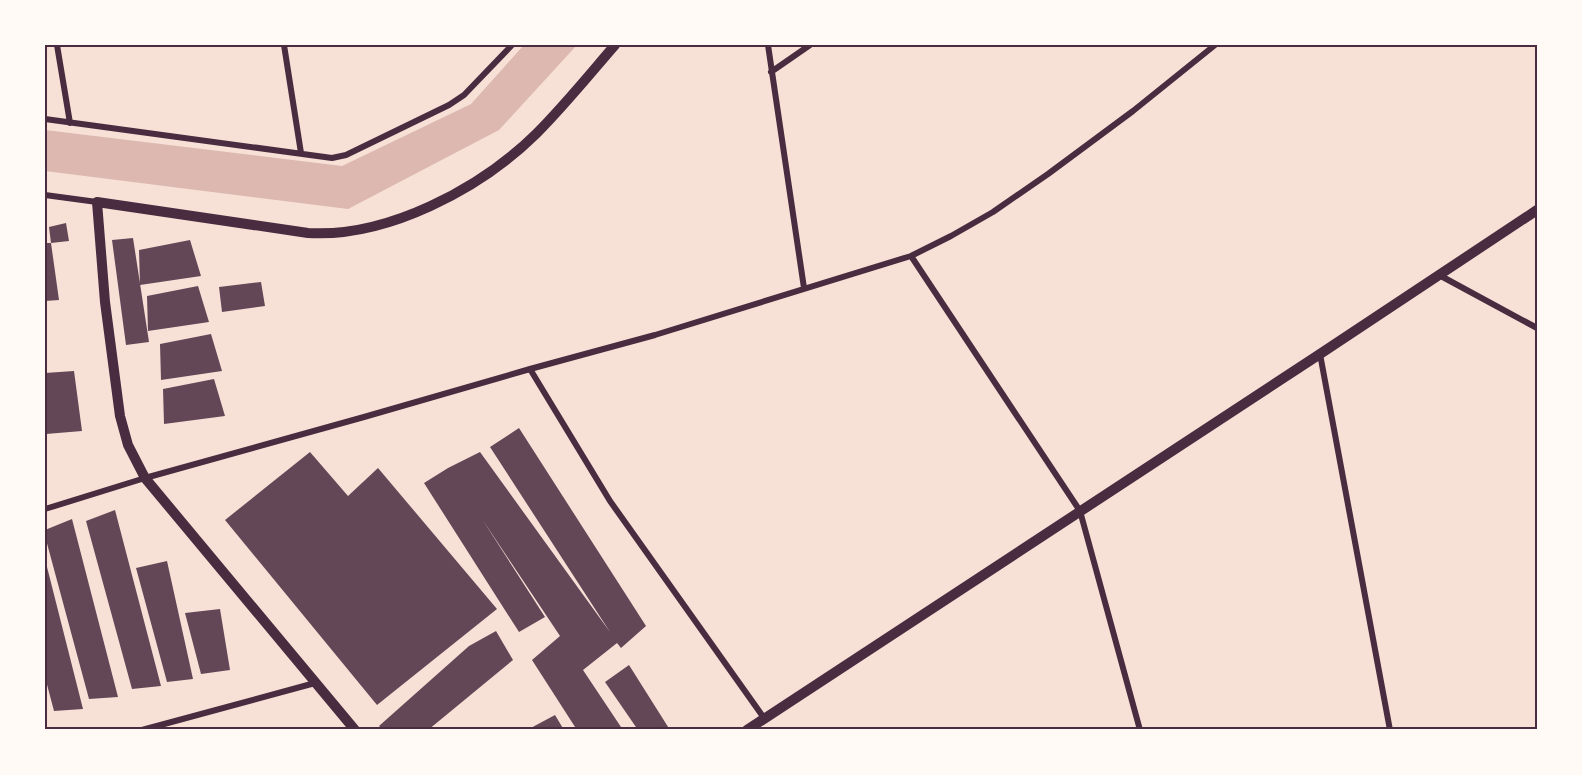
<svg xmlns="http://www.w3.org/2000/svg" width="1582" height="775" font-family="'PT Sans Narrow',sans-serif">
  <rect width="100%" height="100%" fill="#f7e1d7"/>
  <path fill="#dcb8b0" d="M524,45H577L499,130L348,209L45,171V130L342,166L471,104Z"/>
  <path fill="#644757" d="M66,223L69,241L51,243L49,227Z
    M133,238L149,342L126,345L112,240Z
    M190,240L201,276L140,285L139,250Z
    M45,243H51L59,300L45,301Z
    M261,282L265,306L222,312L219,287Z
    M198,286L209,322L148,331L147,296Z
    M211,334L222,371L161,380L160,344Z
    M74,371L82,431L46,434L45,373Z
    M214,379L225,416L164,424L163,389Z
    M519,428L646,626L621,648L617,643L583,670L623,730H577L532,660L560,636L482,519L545,617L519,632L424,483L448,468L480,452L610,632L490,447Z
    M310,452L348,496L378,468L497,609L377,705L225,520Z
    M115,510L161,686L132,689L86,521Z
    M72,519L118,697L89,699L45,536V530Z
    M167,561L193,679L167,682L136,568Z
    M46,563L83,709L54,711L45,677Z
    M220,609L230,670L201,674L185,613Z
    M496,631L513,660L428,730H383L379,726L469,646Z
    M629,665L670,730H638L605,682Z
    M555,715L564,730H527Z"/>
  <g fill="none" stroke-linecap="round" stroke-linejoin="round">
    <path stroke="#4a2c40" stroke-width="6" d="M57,45L70,123
      M284,45L301,153
      M768,45L804,288
      M771,72L810,45
      M45,119L332,158L346,155L449,105L464,95L512,45
      M45,195L97,202
      M911,256L1080,511L1140,730
      M1439,275L1537,328
      M1320,354L1390,730
      M530,369L610,501L764,718
      M45,509L145,478L364,417L530,369L655,335L911,256L951,236L993,212L1048,174L1133,111L1215,45
      M142,730L315,683"/>
    <path stroke="#4a2c40" stroke-width="10" d="M355,730L145,478L128,445L120,416L105,302L97,202L308,233C387,238 480,189 536,134C564,106 589,75 615,45
      M747,730L1320,354L1537,210"/>
  </g>
  <rect width="1582" height="775" fill="none" stroke="#fffaf5" stroke-width="93"/>
  <rect x="46" y="46" width="1490" height="682" fill="none" stroke="#4a2c40" stroke-width="2"/>
</svg>
